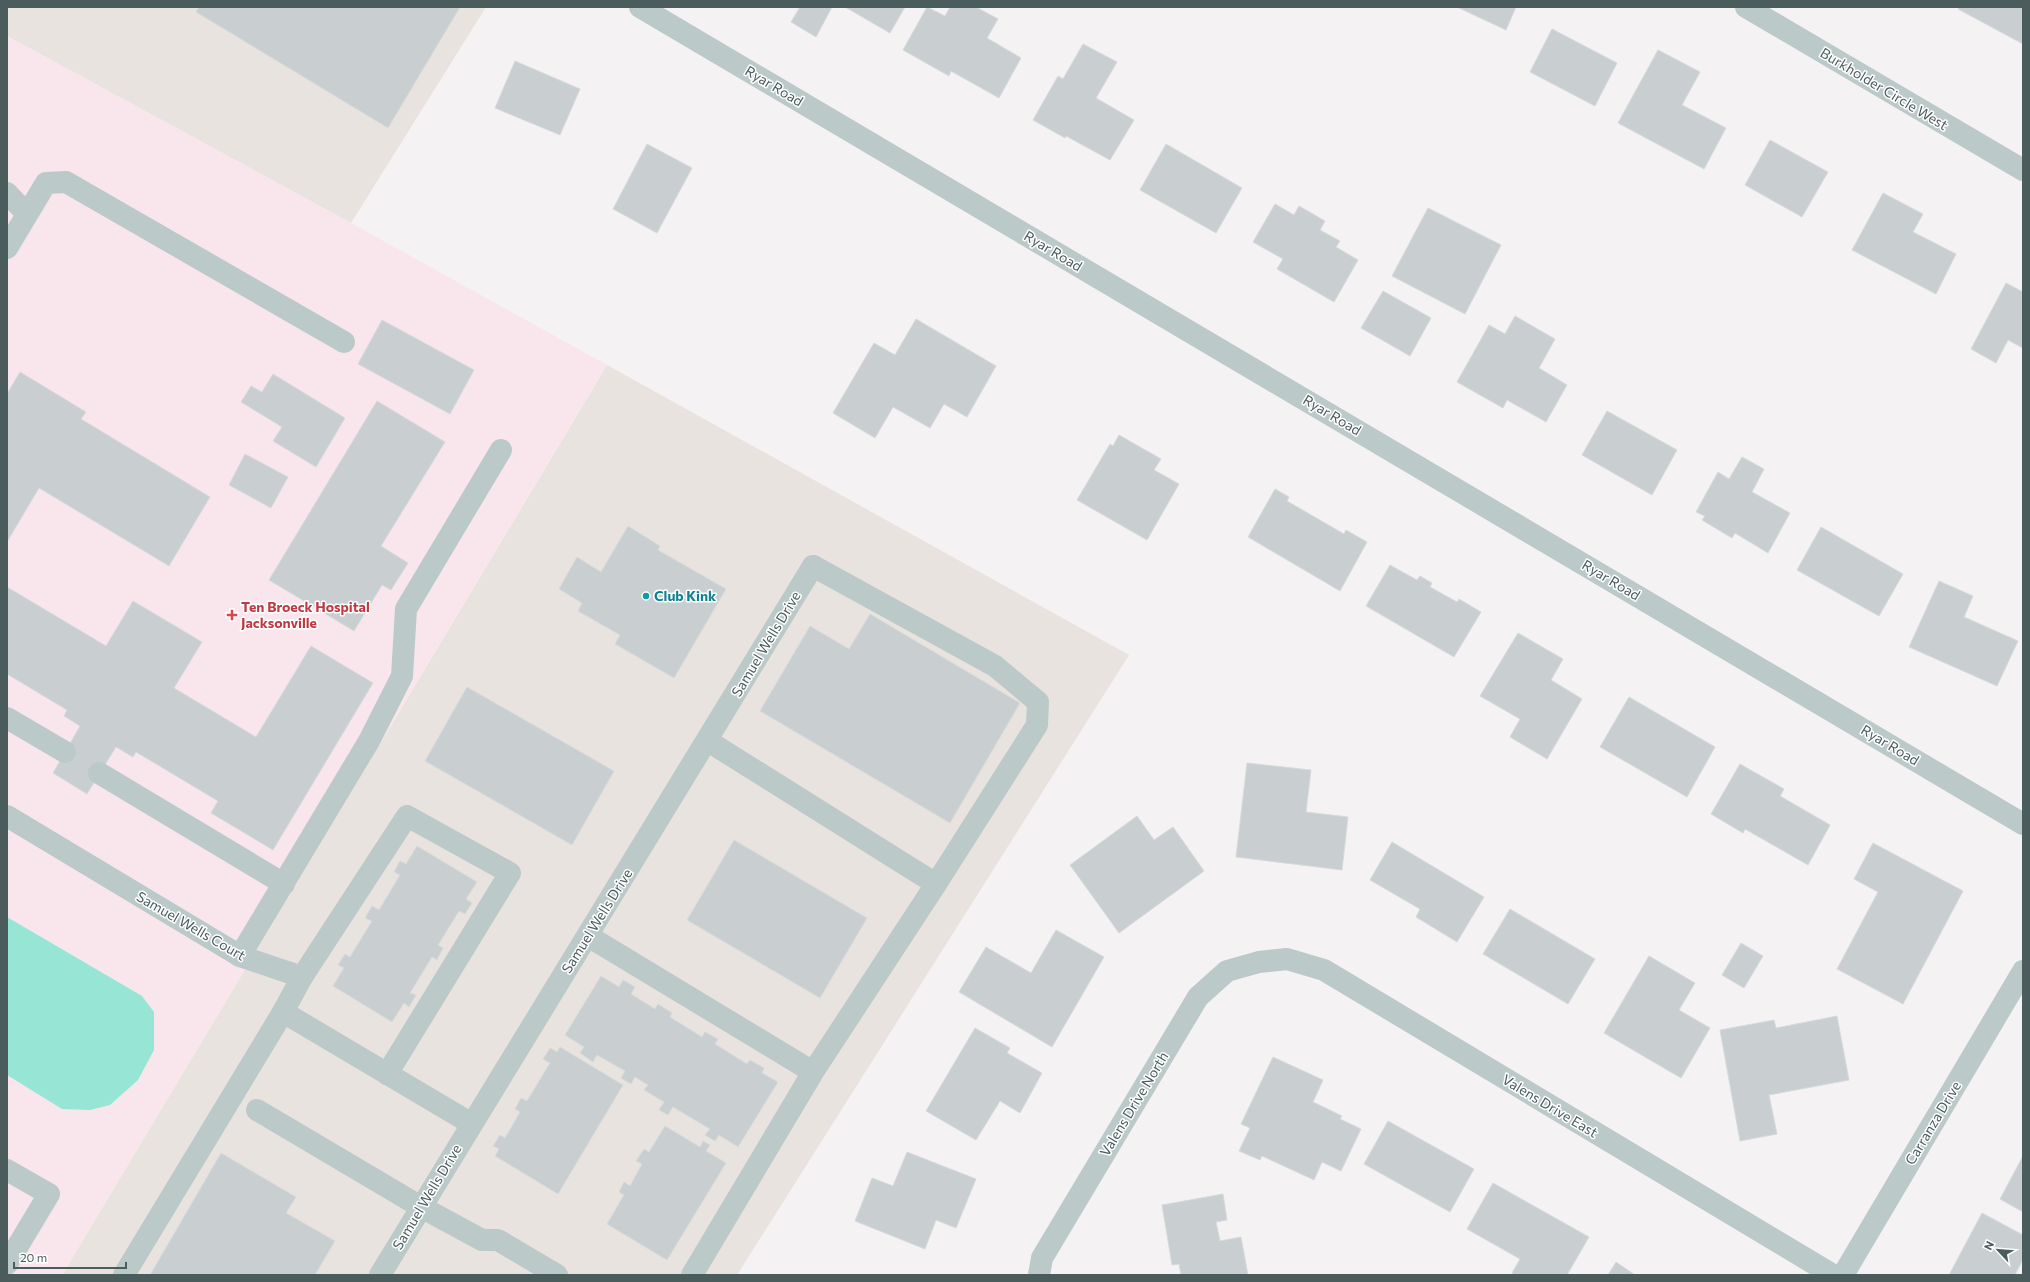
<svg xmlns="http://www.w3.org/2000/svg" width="2030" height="1282" font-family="Commissioner,sans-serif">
  <rect width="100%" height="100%" fill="#f4f2f2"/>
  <path fill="#e9e3e0" d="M7,7H486L351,223L7,36Z
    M607,365L1129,655L737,1275H62Z"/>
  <path fill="#f9e6ec" d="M7,36L351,223L607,365L62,1275H7Z"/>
  <path fill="#97e5d5" d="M7,917L142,996L154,1012V1050L138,1080L110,1105L90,1110L62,1109L7,1075Z"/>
  <path fill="#c9cfd0" stroke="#d6dadc" d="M199,7H460L388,128L196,12Z
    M800,7H832L816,37L791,22Z
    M845,7H905L890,33Z
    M927,7L945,16L950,7H976L998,19L987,38L1021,58L999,98L951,71L949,76L903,50Z
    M1457,7H1516L1506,30Z
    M1960,7H2023V44L1958,9Z
    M1552,29L1617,63L1595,106L1530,72Z
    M1083,44L1117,62L1096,98L1134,120L1110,160L1066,136L1065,138L1033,120L1058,76L1063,79Z
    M1658,50L1700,72L1682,105L1726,128L1704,169L1618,123Z
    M515,61L580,89L560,135L495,108Z
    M1770,140L1828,172L1802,217L1745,185Z
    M647,144L692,168L657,233L613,209Z
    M1166,144L1242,188L1216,233L1140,190Z
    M1883,193L1923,214L1913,232L1956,254L1936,294L1852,250Z
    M1275,204L1294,215L1299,206L1325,221L1320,230L1340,241L1336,247L1358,260L1334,302L1277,269L1283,259L1253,242Z
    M1428,208L1501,245L1465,314L1392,276Z
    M2006,283L2023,292V348L2008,340L1996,363L1971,349Z
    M1383,291L1431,318L1410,356L1361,328Z
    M1515,316L1555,339L1539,368L1567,385L1546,422L1507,400L1503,408L1457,382L1489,325L1505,334Z
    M916,319L996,366L967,417L944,404L930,428L893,407L875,438L833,413L874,343L895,355Z
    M382,320L474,370L450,414L358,364Z
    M20,372L86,412L81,419L210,497L169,566L39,488L7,542V394Z
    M273,374L345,418L316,467L273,441L282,427L241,402L251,386L262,392Z
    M377,401L445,442L381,546L408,563L391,590L382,585L354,631L269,580Z
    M1607,411L1677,450L1652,495L1582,455Z
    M1119,435L1161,459L1154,470L1179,484L1147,540L1077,500L1110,444L1113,446Z
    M245,454L288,477L271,508L229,485Z
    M1742,457L1764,469L1752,492L1790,513L1768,553L1735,533L1732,538L1702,520L1705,516L1696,512L1718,472L1729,479Z
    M1275,489L1289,497L1287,501L1344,534L1346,530L1367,542L1340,591L1248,537Z
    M628,526L660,546L658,550L726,589L674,678L615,644L620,635L578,611L582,603L559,589L577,557L601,572Z
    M1821,527L1903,574L1879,616L1797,570Z
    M1390,565L1417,580L1420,576L1432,583L1430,587L1457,602L1459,599L1481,612L1454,657L1366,606Z
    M1939,581L1973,596L1964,617L2018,641L1997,686L1909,647Z
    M7,587L106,646L133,601L202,642L174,688L256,737L311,646L373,683L273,850L211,813L218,801L136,752L133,757L116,747L87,794L53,773L80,726L64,716L67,710L7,674Z
    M870,614L1020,703L950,823L760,711L810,626L849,649Z
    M1518,633L1563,659L1551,680L1582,699L1547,759L1510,737L1520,719L1480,696Z
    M467,687L614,771L572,845L425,761Z
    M1629,697L1715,747L1687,797L1600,747Z
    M1247,763L1311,770L1306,812L1348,817L1342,870L1236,857Z
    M1740,764L1784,789L1780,796L1830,825L1808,865L1745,829L1743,833L1711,814Z
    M1137,816L1154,840L1173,827L1204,871L1119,933L1070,865Z
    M734,840L867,918L820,998L687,920Z
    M1392,842L1484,897L1457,942L1416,917L1420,909L1370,880Z
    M1873,843L1963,891L1903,1004L1837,969L1878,892L1854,879Z
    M417,846L477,882L466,899L472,903L465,914L459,911L438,945L443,948L437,960L432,957L410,993L416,995L409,1007L404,1003L392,1022L333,986L344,968L338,965L345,954L350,957L372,921L365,918L372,906L379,910L400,875L394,872L400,861L406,864Z
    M1510,909L1595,959L1568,1004L1483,954Z
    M1056,930L1104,957L1052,1047L959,992L986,947L1031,973Z
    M1741,943L1763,956L1744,988L1722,975Z
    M1649,956L1695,983L1679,1010L1710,1028L1681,1078L1604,1033Z
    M601,976L619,987L623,980L635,987L631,994L655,1009L658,1004L672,1013L670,1017L702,1037L705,1032L718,1039L715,1044L747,1064L750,1060L764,1068L762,1073L778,1082L738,1147L719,1135L715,1141L705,1135L710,1129L673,1107L668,1115L659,1110L664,1102L644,1090L648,1085L635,1077L631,1084L621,1078L625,1071L597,1055L593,1062L580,1053L584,1047L565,1035Z
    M1837,1016L1849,1080L1769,1095L1777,1134L1740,1141L1720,1030L1774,1020L1776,1028Z
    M975,1028L1010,1048L1007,1053L1042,1073L1020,1113L1000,1101L976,1140L926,1111Z
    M560,1047L623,1085L558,1194L495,1156L499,1149L493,1146L500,1135L505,1138L520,1112L515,1109L521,1098L527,1101L550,1063L543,1059L550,1048L557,1052Z
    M1273,1057L1323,1080L1313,1102L1342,1116L1340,1119L1361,1129L1341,1171L1322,1162L1314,1180L1262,1156L1260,1160L1239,1151L1250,1128L1241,1124Z
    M1388,1121L1474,1169L1450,1212L1364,1164Z
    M665,1126L700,1147L703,1141L710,1145L706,1151L726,1163L667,1260L607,1224L624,1195L619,1192L624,1182L630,1186L642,1164L636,1161L644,1149L649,1152Z
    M907,1152L976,1179L956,1228L936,1220L925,1249L855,1221L872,1178L893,1186Z
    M221,1153L296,1197L286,1213L335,1241L315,1275H150Z
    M2023,1156V1212L2000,1199Z
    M1493,1183L1589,1237L1567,1275H1515L1512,1273L1520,1259L1467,1229Z
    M1223,1194L1227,1220L1216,1222L1220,1241L1241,1237L1248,1275H1181L1179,1264L1172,1265L1162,1205Z
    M1982,1213L2023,1235V1259L2015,1275H1949Z
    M1616,1262L1635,1275H1608Z"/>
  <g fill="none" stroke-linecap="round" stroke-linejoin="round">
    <path stroke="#bcc9c9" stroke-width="22" d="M7,193L27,214
      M7,248L46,183L66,182L344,342
      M7,718L65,752
      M708,741L936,884
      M99,773L284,884
      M588,936L813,1072
      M240,956L369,741L402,676L406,609L501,450
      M302,977L407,816L510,873L387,1074
      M257,1110L421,1207L482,1240H498L557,1275
      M7,1170L49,1194L7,1264
      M124,1275L283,1012
      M692,1275L813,1072L936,884L1037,725L1038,702L995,666L813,566"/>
    <path stroke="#bcc9c9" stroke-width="22" d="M640,7L2023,824
      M1746,7L2023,170
      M7,816L240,956L302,977L283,1012L472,1124
      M380,1275L813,566
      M1039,1275L1042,1258L1198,997L1227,971L1259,962L1287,959L1324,970L1833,1275
      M1843,1275L2023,971"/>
  </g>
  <circle fill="#0f9aa8" stroke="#fff" stroke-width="1.5" cx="646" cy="596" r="4"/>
  <path fill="#e0444e" stroke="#fff" stroke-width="1.5" d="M230 609h4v4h4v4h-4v4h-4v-4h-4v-4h4z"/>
  <g text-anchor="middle" stroke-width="3" stroke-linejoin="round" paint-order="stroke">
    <g font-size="14" fill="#4b5c5d" stroke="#fff">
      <text transform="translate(774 86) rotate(31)" y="5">Ryar Road</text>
      <text transform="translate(1884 89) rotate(31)" y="5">Burkholder Circle West</text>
      <text transform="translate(1053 251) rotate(31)" y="5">Ryar Road</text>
      <text transform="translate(1332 415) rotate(31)" y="5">Ryar Road</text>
      <text transform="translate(1611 580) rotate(31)" y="5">Ryar Road</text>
      <text transform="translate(766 644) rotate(-59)" y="5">Samuel Wells Drive</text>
      <text transform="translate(1890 745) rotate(31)" y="5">Ryar Road</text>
      <text transform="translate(597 921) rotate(-58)" y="5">Samuel Wells Drive</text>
      <text transform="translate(191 926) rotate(30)" y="5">Samuel Wells Court</text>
      <text transform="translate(1134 1104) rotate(-59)" y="5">Valens Drive North</text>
      <text transform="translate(1550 1106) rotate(31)" y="5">Valens Drive East</text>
      <text transform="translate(1933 1123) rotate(-59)" y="5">Carranza Drive</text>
      <text transform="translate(427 1197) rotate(-59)" y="5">Samuel Wells Drive</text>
    </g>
    <g font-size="14" font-weight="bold" fill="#0d838f" stroke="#fff" text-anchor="start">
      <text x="654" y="601">Club Kink</text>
    </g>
    <g font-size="14" font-weight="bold" fill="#be3a42" stroke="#fff" text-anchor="start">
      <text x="241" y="612">Ten Broeck Hospital<tspan x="241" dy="16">Jacksonville</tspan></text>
    </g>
  </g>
  <rect width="2030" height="1282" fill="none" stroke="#4b5c5d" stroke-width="16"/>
  <g transform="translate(1998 1250) rotate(296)" stroke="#ffffff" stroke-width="3" paint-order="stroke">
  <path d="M0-3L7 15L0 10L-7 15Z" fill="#4b5c5d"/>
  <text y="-6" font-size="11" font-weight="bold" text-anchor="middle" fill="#4b5c5d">N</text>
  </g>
  <path d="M14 1262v6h112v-6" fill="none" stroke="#4b5c5d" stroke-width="2"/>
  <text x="20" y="1262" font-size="12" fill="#4b5c5d" stroke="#ffffff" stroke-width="3" paint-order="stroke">20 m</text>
</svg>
